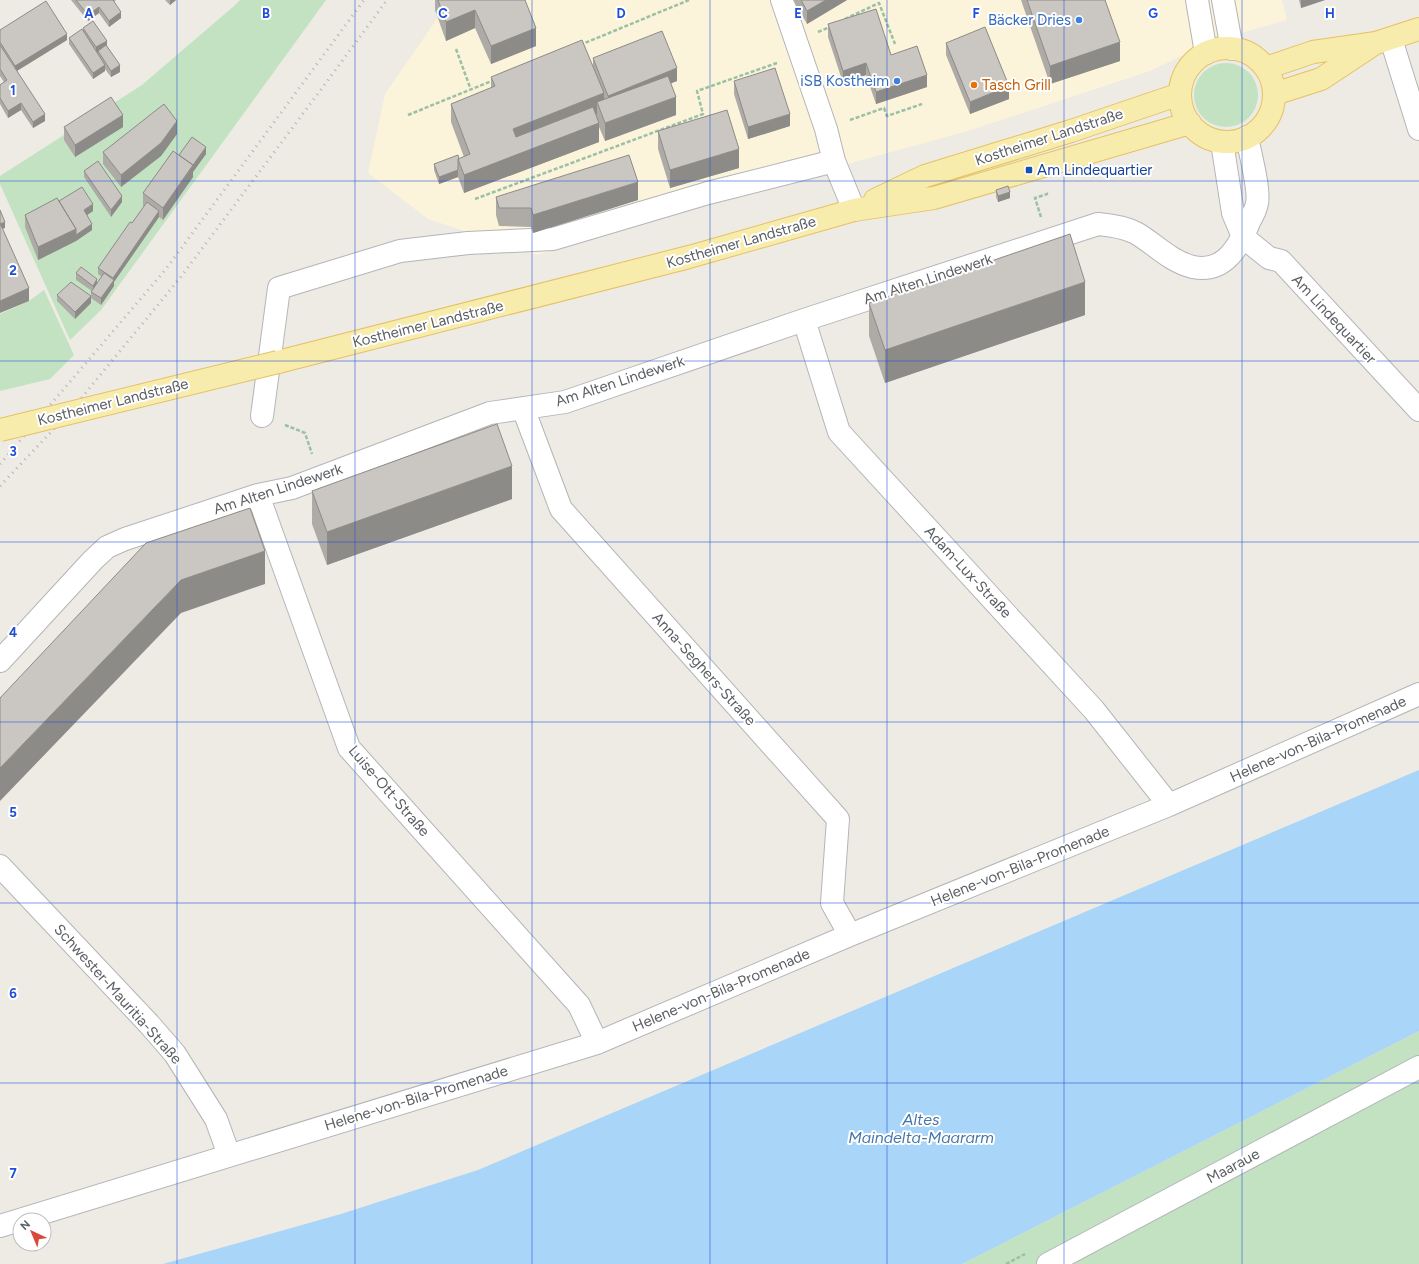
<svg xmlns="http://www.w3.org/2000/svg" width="1419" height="1264" font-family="Figtree,sans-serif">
  <rect width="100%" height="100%" fill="#edebe3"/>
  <path fill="#fbf3da" d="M450,0H1282L1287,20L1213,41L1150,71L968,131L855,162L537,255L428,219L368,173L385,94Z"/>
  <path fill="#c2e2c2" d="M240,0H326L101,310L70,340L0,184V176L142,85L234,6Z
    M1194 95a32 32 0 1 1 64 0a32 32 0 1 1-64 0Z
    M44,290L74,355L50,379L0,391V314L29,301Z
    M1419,1031V1264H962Z"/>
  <path fill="#a8d5f8" d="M1419,770V1031L962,1264H163L341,1214L478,1170Z"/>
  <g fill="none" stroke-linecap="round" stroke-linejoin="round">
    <g stroke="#b4b5b9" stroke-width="24">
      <path id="minor" d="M782,0L826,129L834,161L854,210
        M1197,0L1206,53
        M1223,0L1232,49
        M1391,39L1419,129
        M1222,142L1233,213L1243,237L1269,258L1281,261L1419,410
        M804,320L839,432L1094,710L1169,805
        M523,408L561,509L838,819L832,903L850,935
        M262,416L279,288L400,251L468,243L553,239L708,193L834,161
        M258,495L349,748L579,1005L597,1043
        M0,661L93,560L107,547L125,539L258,495L292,488L490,413L565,402L804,320L1098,224C1110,225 1124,227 1136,233C1155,244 1171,262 1193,267C1225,274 1240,245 1250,220C1253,215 1256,209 1257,203C1260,190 1250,153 1247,137
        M0,866L149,1024L175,1054L216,1119L229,1155
        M0,1226L597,1043L850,935L1169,805L1419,694
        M1048,1264L1419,1067"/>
    </g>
    <g stroke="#e5c164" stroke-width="24">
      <path id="major" d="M1180 95a47 47 0 1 1 94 0a47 47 0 1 1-94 0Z
        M1266,68L1313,52L1376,43L1419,29
        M1274,94L1321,79L1371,46
        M875,200L925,176L1071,131L1180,94
        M278,362L689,257L854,210L934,198L1190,123"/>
    </g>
    <path stroke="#9ac0a5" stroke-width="2.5" stroke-dasharray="4 2" stroke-linecap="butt" d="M845,19L879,3L895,44
      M818,32L830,27
      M580,45L689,0
      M456,49L471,90
      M408,115L494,80
      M850,120L884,108L887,116L922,104
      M475,199L703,114L697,91L777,63
      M1041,217L1035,198L1047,194L1046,192
      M285,425L305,433L312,454
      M1006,1264L1025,1254"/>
    <use href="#minor" stroke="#fff" stroke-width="22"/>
    <use href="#major" stroke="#f8ecad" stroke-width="22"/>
    <path stroke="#b3b4b4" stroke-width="3" stroke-dasharray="1 5" stroke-linecap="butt" d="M0,464L166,269L364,0
      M0,486L69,413L180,278L320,91L387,0"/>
    <g stroke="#e5c164" stroke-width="24" stroke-linecap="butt">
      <path id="major-bridge" d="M0,430L278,362"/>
    </g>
    <use href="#major-bridge" stroke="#f8ecad" stroke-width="22"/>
  </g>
  <path fill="#aeaba7" d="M71,0H116L114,2L121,18L109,27L99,13L88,21Z
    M165,0H176L170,5Z
    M435,0H525L536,46L491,64L475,28L446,41L435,10Z
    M793,0H847L807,24Z
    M1021,0H1105L1120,61L1050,84Z
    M1299,0H1325L1301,8Z
    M828,24L891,55L927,87L876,104L866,75L843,83L828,37Z
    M83,28L107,46L120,72L111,77L105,69V71L93,79L69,44V38L83,31Z
    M0,30L67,40L17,71L45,121L33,128L21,110L8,118L0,104V85L4,82L0,76Z
    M946,43L1009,99L970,114L946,55Z
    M593,58L677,81L671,83L676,115L605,141L599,127V142L464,193L458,177L439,184L434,170V164L459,159L464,157L451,122V104L491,88V77L593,65Z
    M734,81L790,126L748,139L734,94Z
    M64,127H123L75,157L64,140Z
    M658,131L739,168L670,188L658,149Z
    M177,134L161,156L121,187L103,164V152Z
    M206,154L193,172V177L163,220L159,217L114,282V286L101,305L91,298V292L92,291L76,280V273L97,283L102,277L98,274V268L132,223L144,206H143V193L179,155Z
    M84,171L122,202L111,217L84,177Z
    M996,190L1010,198L998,202L996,197Z
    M496,197L638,200L533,233L531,227L499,226L496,215Z
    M59,201L93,211L87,215L92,230L76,241L38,260L25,227V215Z
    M57,295L91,303L75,319L57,301Z
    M869,303L1085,315L885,383L869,336Z
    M312,491L512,499L327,565L312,524Z"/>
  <path fill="#8d8b88" d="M170,0H176L170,5Z
    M826,0H847L807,24V11Z
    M1301,0H1325L1301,8Z
    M99,7V13L88,21V15Z
    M475,10V28L446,41V22Z
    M121,12V18L109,27V21Z
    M536,28V46L491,64V46Z
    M67,34V40L15,72V66Z
    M107,41V47L98,51V53L96,54V47Z
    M1120,42V61L1050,84V66Z
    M866,63V75L843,83V71Z
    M105,65V71L93,79V73Z
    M120,65V72L111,77V71Z
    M677,68V81L608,108V96Z
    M927,75V87L876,104V92Z
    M1009,86V99L970,114V102Z
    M604,93V111L597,102V114L513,147V129Z
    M676,97V115L605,141V123Z
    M21,103V110L8,118V111Z
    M45,114V121L33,128V122Z
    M790,114V126L748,139V127Z
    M123,115V127L75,157V145Z
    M177,121V134L161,156L121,187V175Z
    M599,123V142L464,193V175Z
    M206,147V154L193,172V177L163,220V208Z
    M739,149V168L670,188V170Z
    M458,170V177L439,184V177Z
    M638,182V200L533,233V215Z
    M1010,192V198L998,202V196Z
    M122,196V202L111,217V210Z
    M93,204V211L84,217V210Z
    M159,211V217L114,282V286L101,305V298L113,282V278Z
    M5,222V228L0,230V224Z
    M92,224V230L76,241L38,260V247L76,229Z
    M97,279V285L93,292V286Z
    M1085,282V315L885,383V350Z
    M29,288V301L0,313V301Z
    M91,296V303L75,319V312Z
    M512,466V499L327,565V532Z
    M265,551V584L181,613L0,801V768L181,580Z"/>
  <path fill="#cac7c2" stroke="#8d8b88" d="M76,0H113L121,12L109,21L99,7L88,15Z
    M438,0H525L536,28L491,46L475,10L446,22Z
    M801,0H826L807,11Z
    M1027,0H1105L1120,42L1050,66Z
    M46,1L67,34L15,66L0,42V30Z
    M876,9L891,55L917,46L927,75L876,92L866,63L843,71L828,24Z
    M93,21L107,41L96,47L83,28Z
    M985,27L1009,86L970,102L946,43Z
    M82,29L105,65L93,73L69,38Z
    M662,31L677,68L608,96L593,58Z
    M582,40L604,93L513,129L516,137L593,107L599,123L464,175L458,159L470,154L451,104L495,86L491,77Z
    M0,45L45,114L33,122L21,103L8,111L0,98V85L7,80L0,69Z
    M106,45L120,65L111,71L98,51Z
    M775,68L790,114L748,127L734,81Z
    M668,76L676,97L605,123L597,102Z
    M111,97L123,115L75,145L64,127Z
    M164,104L177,121L161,143L121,175L103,152Z
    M727,110L739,149L670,170L658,131Z
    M192,137L206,147L193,165L179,155Z
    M173,151L193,165L163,208L143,193Z
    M458,155L459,159H458V170L439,177L434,164Z
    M629,155L638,182L533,215L531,208H499L496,197Z
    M98,161L122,196L111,210L84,171Z
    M1008,186L1010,192L998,196L996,190Z
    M82,187L93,204L84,210L92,224L76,235V229L59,201Z
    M57,198L76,229L38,247L25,215Z
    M147,202L159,211L113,278L98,268L130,222L132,223Z
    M0,210L5,222L0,224Z
    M0,223L29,288L0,301Z
    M1070,234L1085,282L885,350L869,303Z
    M81,267L97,279L93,286L76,273Z
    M104,273L114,280L101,298L91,292Z
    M71,282L91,296L75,312L57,295Z
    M497,424L512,466L327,532L312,491Z
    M250,508L265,551L181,580L0,768V698L146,543Z"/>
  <path fill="none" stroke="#1d4ed8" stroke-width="1" stroke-opacity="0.55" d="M177,0V1264M355,0V1264M532,0V1264M710,0V1264M887,0V1264M1064,0V1264M1242,0V1264M0,181H1419M0,361H1419M0,542H1419M0,722H1419M0,903H1419M0,1083H1419"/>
  <g fill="#3f7fe0" stroke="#fff" stroke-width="1.5">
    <circle cx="1079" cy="20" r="4"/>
    <circle cx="897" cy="81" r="4"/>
  </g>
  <circle fill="#e8710a" stroke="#fff" stroke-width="1.5" cx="974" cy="85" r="4"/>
  <rect fill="#1a4fb4" stroke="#fff" stroke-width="1.5" x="1025" y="166" width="8" height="8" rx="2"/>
  <g text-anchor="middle" stroke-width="4" stroke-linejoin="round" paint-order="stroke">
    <g font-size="15" fill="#366cbe" stroke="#fff" text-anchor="end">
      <text x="1071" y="25">Bäcker Dries</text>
      <text x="889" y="86">iSB Kostheim</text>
    </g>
    <g font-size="15" fill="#c56008" stroke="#fff" text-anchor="start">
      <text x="982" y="90">Tasch Grill</text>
    </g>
    <g font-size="15" fill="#5b5f63" stroke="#fff">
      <text transform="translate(1049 137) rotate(-18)" y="5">Kostheimer Landstraße</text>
      <text transform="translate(741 242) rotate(-16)" y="5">Kostheimer Landstraße</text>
      <text transform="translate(928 279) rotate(-18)" y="5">Am Alten Lindewerk</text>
      <text transform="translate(1334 319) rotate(47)" y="5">Am Lindequartier</text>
      <text transform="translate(428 324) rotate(-14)" y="5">Kostheimer Landstraße</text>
      <text transform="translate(620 381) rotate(-18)" y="5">Am Alten Lindewerk</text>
      <text transform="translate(113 402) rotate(-14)" y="5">Kostheimer Landstraße</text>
      <text transform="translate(278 489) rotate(-18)" y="5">Am Alten Lindewerk</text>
      <text transform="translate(968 572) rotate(47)" y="5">Adam-Lux-Straße</text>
      <text transform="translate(704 669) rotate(48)" y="5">Anna-Seghers-Straße</text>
      <text transform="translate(1318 739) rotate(-24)" y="5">Helene-von-Bila-Promenade</text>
      <text transform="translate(389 791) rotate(49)" y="5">Luise-Ott-Straße</text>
      <text transform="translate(1020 866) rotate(-22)" y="5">Helene-von-Bila-Promenade</text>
      <text transform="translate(721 990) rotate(-23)" y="5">Helene-von-Bila-Promenade</text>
      <text transform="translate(118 994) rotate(48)" y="5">Schwester-Mauritia-Straße</text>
      <text transform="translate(416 1098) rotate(-17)" y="5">Helene-von-Bila-Promenade</text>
      <text transform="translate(1233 1166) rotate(-28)" y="5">Maaraue</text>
    </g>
    <g font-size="15" fill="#164399" stroke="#fff" text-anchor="start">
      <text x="1037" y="175">Am Lindequartier</text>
    </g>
    <g font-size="16" font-style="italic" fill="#4776a8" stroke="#fff">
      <text x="921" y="1125">Altes<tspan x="921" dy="18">Maindelta-Maararm</tspan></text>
    </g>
  </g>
  <g font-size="13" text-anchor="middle" font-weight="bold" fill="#1d4ed8" stroke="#fff" stroke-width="4" stroke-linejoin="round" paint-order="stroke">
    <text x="89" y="18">A</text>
    <text x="266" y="18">B</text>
    <text x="443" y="18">C</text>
    <text x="621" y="18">D</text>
    <text x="798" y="18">E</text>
    <text x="976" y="18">F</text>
    <text x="1153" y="18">G</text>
    <text x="1330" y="18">H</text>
    <text x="13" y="95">1</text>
    <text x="13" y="275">2</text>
    <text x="13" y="456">3</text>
    <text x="13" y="637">4</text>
    <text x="13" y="817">5</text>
    <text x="13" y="998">6</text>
    <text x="13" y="1178">7</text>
  </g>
  <g transform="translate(32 1232) rotate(316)"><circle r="19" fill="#ffffff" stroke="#bdbfc1"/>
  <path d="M0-3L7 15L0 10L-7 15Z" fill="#da483b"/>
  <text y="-6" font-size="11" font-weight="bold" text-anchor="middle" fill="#5b5f63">N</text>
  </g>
</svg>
